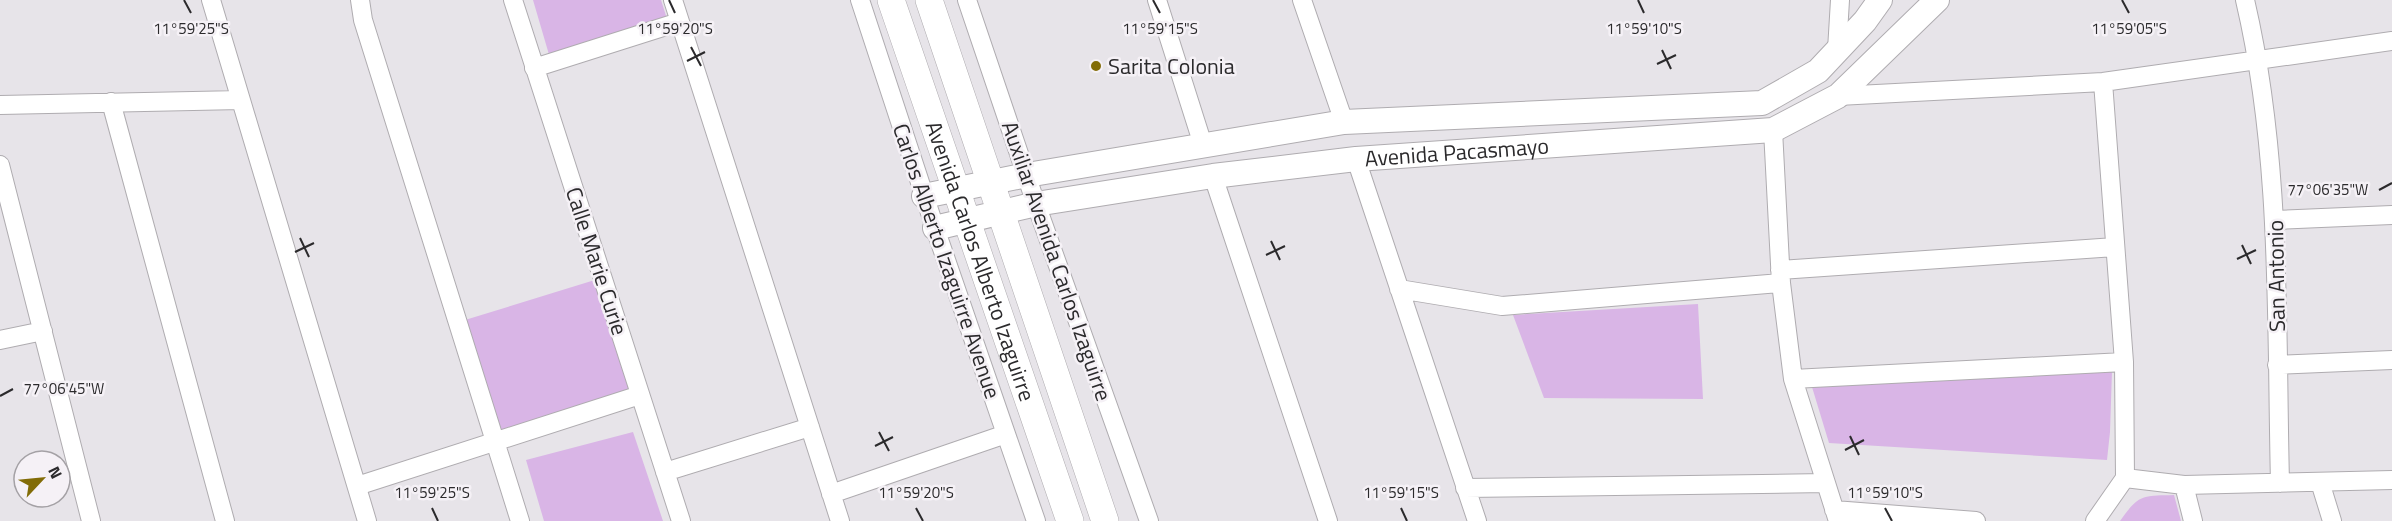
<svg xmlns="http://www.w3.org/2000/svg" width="2392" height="521" font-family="'Titillium Web',sans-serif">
  <rect width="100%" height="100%" fill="#e7e4e9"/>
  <path fill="#d9b5e6" d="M533,0H661L668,22L550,58Z
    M598,279L634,388L500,434L465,320Z
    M1698,304L1703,399L1544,398L1513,315Z
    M2112,371L2110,432L2107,460L1829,443L1812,387Z
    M633,432L663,521H544L526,460Z
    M2174,495L2181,521H2120C2139,494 2142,496 2174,495Z"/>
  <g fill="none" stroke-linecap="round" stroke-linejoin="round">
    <g stroke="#afacb0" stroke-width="20">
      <path id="minor" d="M211,0L367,521
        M360,0L363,20L520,521
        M513,0L681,521
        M673,0L840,521
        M860,0L935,228L1036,521
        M967,0L1036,204L1149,521
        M1157,0L1203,145
        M1302,0L1344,122
        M2245,0C2282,158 2276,321 2280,483
        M1837,50L1840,0
        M534,68L679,22
        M1838,96L2103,82L2392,41
        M111,102L225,521
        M0,105L241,100
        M1773,130L1781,283L1793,379L1838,521
        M1356,159L1477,521
        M0,165L91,521
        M1213,176L1328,521
        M2275,220L2392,215
        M1780,270L2115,247
        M1399,289L1502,306L1781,283
        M0,340L43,331
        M2277,365L2392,360
        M1793,379L2124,362
        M665,472L810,427
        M2125,478L2184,485L2392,480
        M2320,482L2332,521
        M2184,485L2193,521
        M357,486L640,395
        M1465,488L1826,483
        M831,494L1006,434
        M1834,510L1976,521
        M2095,521L2125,478L2124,362L2103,82"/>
    </g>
    <g stroke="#afacb0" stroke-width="26">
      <g id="secondary">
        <path d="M924,196L1027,175L1344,122L1762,103L1818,71L1865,21L1880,0"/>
        <path id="s1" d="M935,228L1036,204L1213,176L1356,159L1773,130L1838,96L1937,0"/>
      </g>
    </g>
    <g stroke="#afacb0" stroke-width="28">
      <g id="primary">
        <path id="s2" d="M891,0L1070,521"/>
        <path d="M929,0L1105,521"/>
      </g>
    </g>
    <use href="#minor" stroke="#fff" stroke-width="18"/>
    <use href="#secondary" stroke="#fff" stroke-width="24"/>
    <use href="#primary" stroke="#fff" stroke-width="27"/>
  </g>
  <path fill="none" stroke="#2b2a2c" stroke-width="2" d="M184,0L191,13M669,0L675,13M1153,0L1160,13M1638,0L1644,13M2122,0L2129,13M691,47L701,66M1662,50L1671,69M687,61L705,52M1657,64L1676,55M2379,190L2392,183M300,238L309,257M1271,241L1280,260M2242,245L2251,264M295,252L314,243M1266,255L1285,246M2237,259L2256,250M0,396L13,389M879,432L889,451M1850,436L1859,455M875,446L893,437M1845,450L1864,440M432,508L438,521M916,508L923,521M1401,508L1407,521M1885,508L1892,521"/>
  <circle fill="#826c07" stroke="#f5f1f6" stroke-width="2" cx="1096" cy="66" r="6"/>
  <g text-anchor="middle" stroke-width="5" stroke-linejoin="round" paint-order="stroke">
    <g font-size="22" fill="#2b2a2c" stroke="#f5f1f6" text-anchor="start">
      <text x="1108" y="74">Sarita Colonia</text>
    </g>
    <g font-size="22" fill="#2b2a2c" stroke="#f5f1f6">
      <text dy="8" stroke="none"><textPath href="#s1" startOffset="528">Avenida Pacasmayo</textPath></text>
      <text transform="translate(597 261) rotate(72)" y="8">Calle Marie Curie</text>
      <text transform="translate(947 261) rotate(71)" y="8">Carlos Alberto Izaguirre Avenue</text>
      <text dy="8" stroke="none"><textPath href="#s2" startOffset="276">Avenida Carlos Alberto Izaguirre</textPath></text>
      <text transform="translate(1057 261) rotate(71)" y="8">Auxiliar Avenida Carlos Izaguirre</text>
      <text transform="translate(2276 276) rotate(-91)" y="8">San Antonio</text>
    </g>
  </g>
  <g font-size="15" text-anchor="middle" fill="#2b2a2c" stroke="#f5f1f6" stroke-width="5" stroke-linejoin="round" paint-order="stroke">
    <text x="191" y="34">11°59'25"S</text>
    <text x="675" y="34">11°59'20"S</text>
    <text x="1160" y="34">11°59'15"S</text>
    <text x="1644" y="34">11°59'10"S</text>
    <text x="2129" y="34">11°59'05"S</text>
    <text x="2328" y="195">77°06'35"W</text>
    <text x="64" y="394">77°06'45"W</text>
    <text x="432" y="498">11°59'25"S</text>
    <text x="916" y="498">11°59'20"S</text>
    <text x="1401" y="498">11°59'15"S</text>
    <text x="1885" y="498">11°59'10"S</text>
  </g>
  <g transform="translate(42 479) rotate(64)"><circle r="28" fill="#f5f1f6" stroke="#a4a1a5" stroke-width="1.5"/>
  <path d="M0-4.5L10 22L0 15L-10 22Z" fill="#826c07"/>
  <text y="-9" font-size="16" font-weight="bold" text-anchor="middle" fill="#2b2a2c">N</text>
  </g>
</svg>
